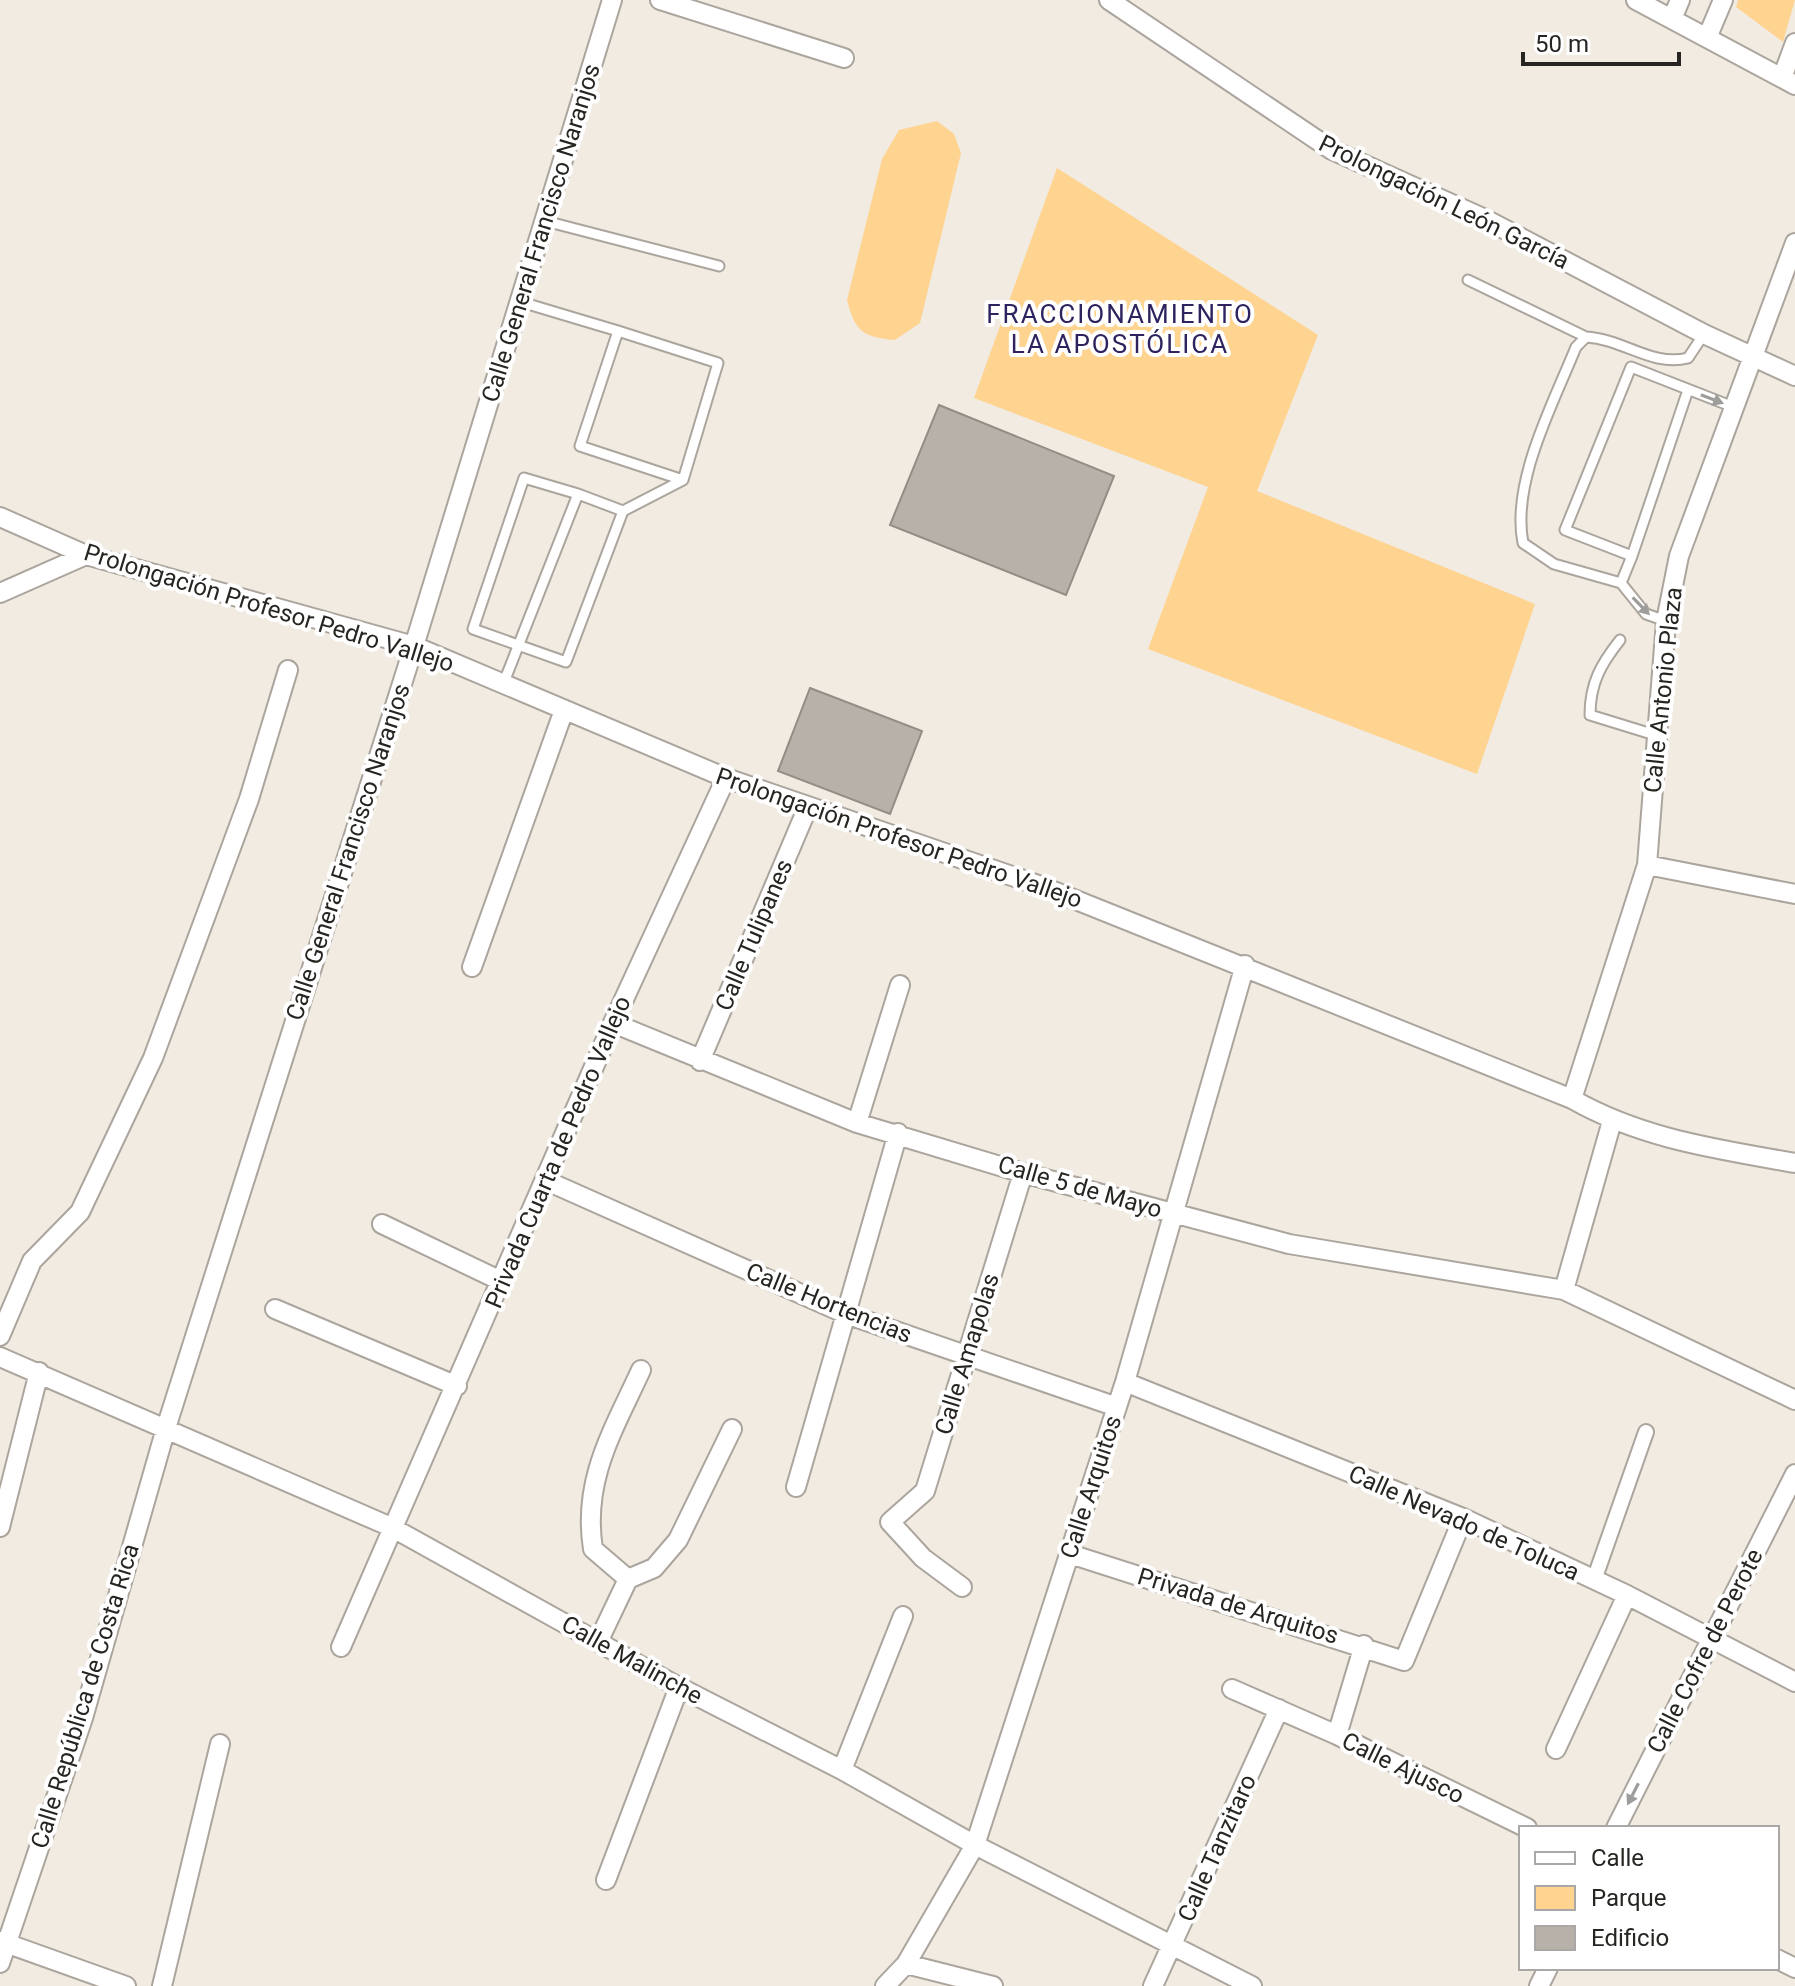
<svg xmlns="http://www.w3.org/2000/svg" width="1795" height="1986" font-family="Roboto,sans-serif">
  <rect width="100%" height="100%" fill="#f1ebe2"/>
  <path fill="#ffd390" d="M1738,0H1795L1783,42L1736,7Z
    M937,121L954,134L961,153L920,323L895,340C863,337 855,332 847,300L882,159L899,130Z
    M1057,168L1318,335L1257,491L1535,604L1477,774L1148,649L1208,487L974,398Z"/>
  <path fill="#b7b1a9" stroke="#938d85" stroke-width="2" d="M939,405L1114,476L1066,595L890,525Z
    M810,688L922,731L890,814L778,771Z"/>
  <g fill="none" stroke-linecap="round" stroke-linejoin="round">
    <g stroke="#aba59d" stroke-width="13">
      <path id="service" d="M545,221L719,266
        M1468,280L1586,337
        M521,302L618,331
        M1688,390L1632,556L1565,530L1631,367L1736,408
        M578,494L524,478L473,629L566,662L623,511
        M1621,583L1632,556
        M1666,621L1646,614L1621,583L1554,564L1523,543C1511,482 1553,404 1576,347L1586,337C1624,339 1651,367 1688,358L1704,334
        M1620,640C1601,664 1590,683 1590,715L1655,735
        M504,682L578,494L623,511L683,480L718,363L618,331L580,446L683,480"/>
    </g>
    <g stroke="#aba59d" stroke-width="18">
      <path id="pedestrian" d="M1594,1580L1646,1432"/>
    </g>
    <g stroke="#aba59d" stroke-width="22">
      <path id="minor" d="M660,0L844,58
        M1109,0L1332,150L1485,219L1704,334L1795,376
        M1636,0L1795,85
        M1672,19L1680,0
        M1707,38L1723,0
        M1782,78L1795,43
        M0,517L86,555L414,646L726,778L1041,886L1572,1099C1642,1139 1717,1149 1795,1163
        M0,593L86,555
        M1647,865L1795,894
        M472,967L564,710
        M613,1023L857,1123L1023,1173L1289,1244L1564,1290L1795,1400
        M700,1061L807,809
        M1572,1099L1647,865L1666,621L1679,556L1795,243
        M857,1123L900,985
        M547,1181L846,1314L1117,1407
        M382,1224L503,1282
        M1564,1290L1612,1121
        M275,1309L457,1386
        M0,1336L32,1261L80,1212L153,1058L249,799L288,670
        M0,1357L391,1527L679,1687L842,1770L975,1845L1252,1986
        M1125,1382L1463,1518L1627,1595L1795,1682
        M796,1487L898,1133
        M0,1527L39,1372
        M1070,1554L1404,1661L1463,1518
        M628,1579L593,1549C582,1480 613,1431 641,1370
        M962,1587L923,1558L890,1522L925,1491L1023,1173
        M598,1642L628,1579L654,1568L678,1540L732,1429
        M341,1647L613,1023L726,778
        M1232,1689L1337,1735L1527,1828
        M1337,1735L1364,1645
        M1556,1749L1627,1595
        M842,1770L903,1616
        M1616,1828L1795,1474
        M606,1880L679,1687
        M0,1941L126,1986
        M1777,1959L1795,1968
        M0,1963L83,1718L166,1428L414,646L612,0
        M906,1964L993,1986
        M162,1986L220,1744
        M885,1986L906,1964L975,1845L1125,1382L1245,965
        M1153,1986L1279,1709
        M1539,1986L1548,1968"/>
    </g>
    <use href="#service" stroke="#fff" stroke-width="9"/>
    <use href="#pedestrian" stroke="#fff" stroke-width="14"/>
    <use href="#minor" stroke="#fff" stroke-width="18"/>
  </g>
  <defs><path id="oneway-solid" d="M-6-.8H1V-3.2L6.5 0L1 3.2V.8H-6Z" transform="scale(2)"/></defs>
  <g fill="#9e9d9b">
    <use href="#oneway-solid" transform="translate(1712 399) rotate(21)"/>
    <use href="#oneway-solid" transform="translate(1641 606) rotate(46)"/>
    <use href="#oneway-solid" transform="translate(1633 1794) rotate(117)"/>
  </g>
  <g text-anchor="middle" stroke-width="8" stroke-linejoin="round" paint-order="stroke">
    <g font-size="24" fill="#272521" stroke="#fff">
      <text transform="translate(1444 202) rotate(26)" y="8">Prolongación León García</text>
      <text transform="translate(541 233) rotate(-73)" y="8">Calle General Francisco Naranjos</text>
      <text transform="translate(269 608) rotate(17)" y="8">Prolongación Profesor Pedro Vallejo</text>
      <text transform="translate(1663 690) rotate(-84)" y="8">Calle Antonio Plaza</text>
      <text transform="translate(899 838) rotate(19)" y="8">Prolongación Profesor Pedro Vallejo</text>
      <text transform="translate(348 852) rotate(-72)" y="8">Calle General Francisco Naranjos</text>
      <text transform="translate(754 935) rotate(-67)" y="8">Calle Tulipanes</text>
      <text transform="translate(558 1152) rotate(-67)" y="8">Privada Cuarta de Pedro Vallejo</text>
      <text transform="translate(1080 1187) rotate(16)" y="8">Calle 5 de Mayo</text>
      <text transform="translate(829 1303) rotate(22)" y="8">Calle Hortencias</text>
      <text transform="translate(967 1354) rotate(-73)" y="8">Calle Amapolas</text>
      <text transform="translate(1091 1487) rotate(-72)" y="8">Calle Arquitos</text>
      <text transform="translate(1464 1523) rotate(24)" y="8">Calle Nevado de Toluca</text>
      <text transform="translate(1238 1606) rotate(17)" y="8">Privada de Arquitos</text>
      <text transform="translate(1705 1651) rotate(-63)" y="8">Calle Cofre de Perote</text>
      <text transform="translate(632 1660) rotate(29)" y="8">Calle Malinche</text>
      <text transform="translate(85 1696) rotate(-73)" y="8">Calle República de Costa Rica</text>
      <text transform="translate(1403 1768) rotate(26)" y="8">Calle Ajusco</text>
      <text transform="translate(1217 1848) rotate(-66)" y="8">Calle Tanzitaro</text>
    </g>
    <g font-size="26" letter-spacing="2" fill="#2e235e" stroke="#fff">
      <text x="1120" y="323">FRACCIONAMIENTO<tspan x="1120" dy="30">LA APOSTÓLICA</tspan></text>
    </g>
  </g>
  <rect x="1519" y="1826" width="260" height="144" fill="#ffffff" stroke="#a9a8a6" stroke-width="2"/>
  <rect x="1535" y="1852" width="40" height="12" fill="#ffffff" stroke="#a9a8a6" stroke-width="2"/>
  <text x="1591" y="1866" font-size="24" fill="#272521">Calle</text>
  <rect x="1535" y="1886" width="40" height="24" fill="#ffd390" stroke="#a9a8a6" stroke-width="2"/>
  <text x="1591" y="1906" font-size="24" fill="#272521">Parque</text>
  <rect x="1535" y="1926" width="40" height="24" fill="#b7b1a9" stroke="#a9a8a6" stroke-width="2"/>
  <text x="1591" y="1946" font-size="24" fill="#272521">Edificio</text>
  <path d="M1523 52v12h156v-12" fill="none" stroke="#272521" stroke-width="4"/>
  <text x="1535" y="52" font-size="24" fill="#272521" stroke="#ffffff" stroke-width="6" paint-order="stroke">50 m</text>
</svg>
